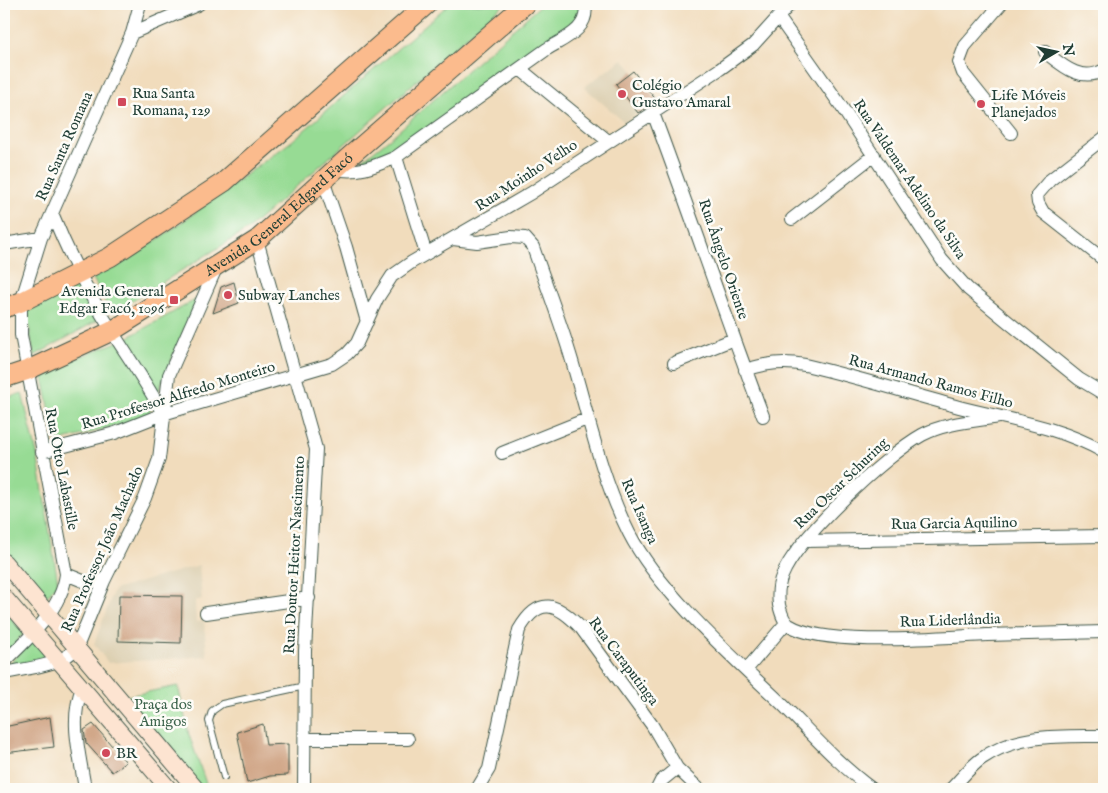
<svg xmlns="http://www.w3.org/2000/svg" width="1108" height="793" font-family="'IM FELL English',serif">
  <rect width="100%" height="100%" fill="#fdfcf7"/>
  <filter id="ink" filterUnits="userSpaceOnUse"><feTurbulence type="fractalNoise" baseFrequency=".02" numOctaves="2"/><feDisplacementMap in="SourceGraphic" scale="10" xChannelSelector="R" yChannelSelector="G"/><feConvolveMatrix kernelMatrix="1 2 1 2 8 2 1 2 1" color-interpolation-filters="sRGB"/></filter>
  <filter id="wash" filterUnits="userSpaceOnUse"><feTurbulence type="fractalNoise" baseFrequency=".0096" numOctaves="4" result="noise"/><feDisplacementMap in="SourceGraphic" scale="20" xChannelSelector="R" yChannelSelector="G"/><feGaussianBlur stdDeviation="1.12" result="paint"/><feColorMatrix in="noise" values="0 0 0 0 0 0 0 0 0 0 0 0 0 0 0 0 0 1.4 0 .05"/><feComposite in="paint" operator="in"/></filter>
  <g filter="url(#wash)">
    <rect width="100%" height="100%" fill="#f1dcbc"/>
    <path fill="#ddd0b2" d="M623,59L657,101L624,122L584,87Z
      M199,565L202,599L195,601L196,622L204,620L207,656L108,663L94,644L114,590Z"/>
    <path fill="#97db94" stroke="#5b8c64" d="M449,4H504L247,230L111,314L93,278L163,236L292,141Z
      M542,4H581L584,17L568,29L542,44L396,153L354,167L394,135Z
      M81,281L100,319L34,356L26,308Z
      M197,299L147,418L56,442L42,372L127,338Z
      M22,393L37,454L58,583L43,601L4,551V399Z
      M4,610L24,633L4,656Z
      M35,638L49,659L4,669Z
      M178,686L189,735L208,789H202L122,697Z"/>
    <g id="blocks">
      <path fill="#cc9d7b" d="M633,71L657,101L638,113L616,84Z
        M234,282L239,303L213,313L221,287Z
        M119,595L182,596L181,643L118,641Z
        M50,717L54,747L4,753V727Z
        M93,724L126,762L112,772L86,743L84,730Z
        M263,724L266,745L288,744V775L270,776L247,783L237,732Z"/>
    </g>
  </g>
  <g filter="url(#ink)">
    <use href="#blocks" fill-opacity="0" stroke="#3e5548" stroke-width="1"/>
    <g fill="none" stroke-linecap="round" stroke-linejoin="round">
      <g stroke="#3e5548" stroke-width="8">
        <path id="lane" d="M224,777L209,721L212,711L222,704L305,686"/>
      </g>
      <g stroke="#3e5548" stroke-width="14">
        <path id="street" d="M1001,4L965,46L959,62L963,73L1011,133
          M779,18L839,103L942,260L968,289L1012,325L1079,379L1104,394
          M132,33L199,4
          M1045,52C1063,66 1081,83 1104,70
          M520,69L608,141
          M653,113C691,214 725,316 763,416
          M1104,138L1050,180L1037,195L1038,203L1043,212L1104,260
          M336,169C358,174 375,166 396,157
          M323,180L346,247L367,322
          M52,213C69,255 89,295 113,333C130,360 148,385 163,414
          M792,219L874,155
          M453,239L477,242L511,237L525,238L533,247C546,285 561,323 572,361C589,419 602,480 629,533C659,592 733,657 782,704C811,733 839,765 872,789
          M257,240L316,449L305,651L304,789
          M4,244L41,238
          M426,254L396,157L547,49C565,38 590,29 585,4
          M674,363L734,339
          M745,370C767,363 783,361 805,365C857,377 908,393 959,407C1009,420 1059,426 1104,452
          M999,417C974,421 944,423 922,435C886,455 797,538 782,576C778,585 778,596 779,605C781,612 783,621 789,625C826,648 942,637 987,635C1026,634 1065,633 1104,632
          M42,452L115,433L163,414L332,364L347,354L357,343L377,299L392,276L412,262L531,193L720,69L753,45L790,4
          M502,453L587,419
          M805,541L1104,536
          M66,574L83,581H104
          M206,613L309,598
          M4,662C28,639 62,609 66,574L21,335V302L41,238L132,33L140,4
          M746,670L786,623
          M4,673C26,668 63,666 77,647L104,581L145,498L159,459L169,375L217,266
          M82,688C69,721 80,755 85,789
          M306,739H408
          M477,789L489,769L519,630C539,595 557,603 581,628L652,725L677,768L699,789
          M657,789L661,781L677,768
          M951,789C961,779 970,767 981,759C1018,733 1061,736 1104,736"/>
      </g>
      <g stroke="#3e5548" stroke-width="18">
        <path id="secondary" d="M4,562L196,789
          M4,597L169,789"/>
      </g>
      <g stroke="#3e5548" stroke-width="21">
        <g id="primary">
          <path d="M4,308L21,302L110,257L224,182L427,4"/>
          <path id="s1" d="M4,378L28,370L112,331L257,240L350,156L525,4"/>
        </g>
      </g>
      <use href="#lane" stroke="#fff" stroke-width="6"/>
      <use href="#street" stroke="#fff" stroke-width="12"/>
      <use href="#secondary" stroke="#fde4d1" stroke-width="16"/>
      <use href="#primary" stroke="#fbbb8d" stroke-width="19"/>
    </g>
  </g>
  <g fill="#d1495b" stroke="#fdfcf7" stroke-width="2">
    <circle cx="622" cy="94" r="5"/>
    <rect x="117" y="97" width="10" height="10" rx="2.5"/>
    <circle cx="981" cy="104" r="5"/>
    <circle cx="228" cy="295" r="5"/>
    <rect x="169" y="295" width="10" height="10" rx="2.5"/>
    <circle cx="106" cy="753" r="5"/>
  </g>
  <g text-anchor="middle" stroke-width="5" stroke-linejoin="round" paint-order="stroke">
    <g font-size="15" fill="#1f3d34" stroke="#fdfcf7" text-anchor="start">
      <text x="632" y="90">Colégio<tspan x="632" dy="17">Gustavo Amaral</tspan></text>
      <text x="132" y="98">Rua Santa<tspan x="132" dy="17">Romana, 129</tspan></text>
      <text x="991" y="100">Life Móveis<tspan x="991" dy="17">Planejados</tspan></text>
      <text x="164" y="296" text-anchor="end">Avenida General<tspan x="164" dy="17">Edgar Facó, 1096</tspan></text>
      <text x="238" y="300">Subway Lanches</text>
      <text x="116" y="758">BR</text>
    </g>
    <g font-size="15" fill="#1f3d34" stroke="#fdfcf7">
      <text transform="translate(64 146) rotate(-66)" y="5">Rua Santa Romana</text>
      <text transform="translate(526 175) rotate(-33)" y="5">Rua Moinho Velho</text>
      <text transform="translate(910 179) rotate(56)" y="5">Rua Valdemar Adelino da Silva</text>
      <text dy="5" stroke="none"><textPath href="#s1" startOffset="322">Avenida General Edgard Facó</textPath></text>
      <text transform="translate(724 259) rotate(71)" y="5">Rua Ângelo Oriente</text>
      <text transform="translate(931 381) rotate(15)" y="5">Rua Armando Ramos Filho</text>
      <text transform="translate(178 395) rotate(-17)" y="5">Rua Professor Alfredo Monteiro</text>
      <text transform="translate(62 469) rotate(79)" y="5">Rua Otto Labastille</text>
      <text transform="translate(841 483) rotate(-44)" y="5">Rua Oscar Schuring</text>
      <text transform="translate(640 511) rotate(66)" y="5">Rua Isanga</text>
      <text transform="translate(954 523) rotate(-1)" y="5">Rua Garcia Aquilino</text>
      <text transform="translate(102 549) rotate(-66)" y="5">Rua Professor João Machado</text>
      <text transform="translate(294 555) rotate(-87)" y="5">Rua Doutor Heitor Nascimento</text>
      <text transform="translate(950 620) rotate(-2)" y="5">Rua Liderlândia</text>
      <text transform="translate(624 661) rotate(53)" y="5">Rua Caraputinga</text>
    </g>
    <g font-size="15" fill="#3d644c" stroke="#fdfcf7">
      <text x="163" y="709">Praça dos<tspan x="163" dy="17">Amigos</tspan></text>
    </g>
  </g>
  <rect width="1108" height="793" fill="none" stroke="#fdfcf7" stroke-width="20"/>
  <g transform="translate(1056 52) rotate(81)" stroke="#fdfcf7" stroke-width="4" paint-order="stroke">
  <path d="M0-4L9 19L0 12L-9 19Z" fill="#1f3d34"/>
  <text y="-8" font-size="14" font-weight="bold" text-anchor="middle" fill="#1f3d34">N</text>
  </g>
</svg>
